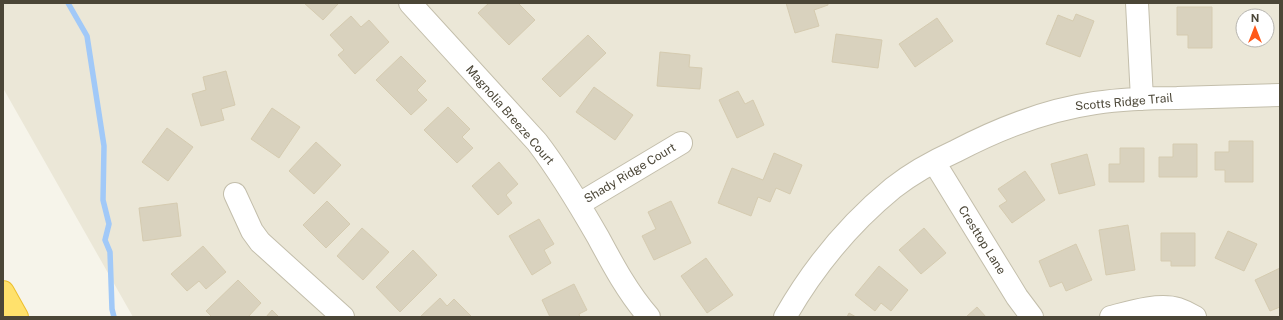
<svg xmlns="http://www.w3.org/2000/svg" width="1283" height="320" font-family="'Public Sans',sans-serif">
  <rect width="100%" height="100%" fill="#f6f4ea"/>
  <path fill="#ebe7d7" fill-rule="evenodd" d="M3,3H1280V317H133L3,88ZM1243,16H1267V40H1243Z"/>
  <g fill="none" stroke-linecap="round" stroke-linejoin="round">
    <path stroke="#a1c9f8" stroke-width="5.5" d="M68,3L87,36L104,146L103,200L109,224L105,240L110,252L112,309L114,317"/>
  </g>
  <path fill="#d9d2be" stroke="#d5cbb0" d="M304,3H336L338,4L323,20Z
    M489,3H518L535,20L509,45L478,13Z
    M786,3H828V5L814,10L819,26L795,33Z
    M1177,7H1212V48H1188V35H1177Z
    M1076,14L1094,21L1080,57L1046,44L1058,15L1073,21Z
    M351,16L361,27L369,20L389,42L355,74L338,55L344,50L330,35Z
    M937,18L953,41L915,67L899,44Z
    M836,34L882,40L878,68L832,62Z
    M588,35L606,53L560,97L542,79Z
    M660,52L690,55L689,67L702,68L700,89L657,86Z
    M401,56L426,81L417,90L427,100L411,115L376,80Z
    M226,71L235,105L221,109L224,120L201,126L192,94L206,90L203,77Z
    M594,87L633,115L615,140L576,112Z
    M738,91L745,104L753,100L764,125L737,138L719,100Z
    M448,107L470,129L462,137L473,148L457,163L424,130Z
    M272,108L300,127L279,158L251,139Z
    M167,128L193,147L168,181L142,162Z
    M1229,141H1253V182H1225V170H1215V152H1229Z
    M316,142L341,165L314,194L289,171Z
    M1173,144H1197V177H1159V157H1173Z
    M1120,148H1144V182H1109V164H1120Z
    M774,153L802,165L790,194L776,188L770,202L758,197L751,216L718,203L732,168L763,180Z
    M1087,154L1095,185L1059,194L1051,164Z
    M499,162L518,184L506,195L512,203L498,215L472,186Z
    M1025,171L1045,200L1012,223L999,206L1007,201L998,189Z
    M327,201L350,224L326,248L303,225Z
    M671,201L691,243L654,260L642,236L656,229L648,212Z
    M177,203L181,236L143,241L139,208Z
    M539,219L554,244L544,250L551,263L532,275L509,236Z
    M1128,225L1135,270L1106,275L1099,230Z
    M362,228L389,252L363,280L337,256Z
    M924,228L946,253L921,274L899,250Z
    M1228,231L1257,244L1244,271L1215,258Z
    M1161,233H1195V266H1171V261H1161Z
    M1076,244L1092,280L1066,291L1062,282L1050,287L1039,261Z
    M203,246L226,272L206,289L199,281L187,291L171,274Z
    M413,250L437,275L400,312L376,287Z
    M706,258L733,295L707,313L681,276Z
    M879,266L908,290L891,311L881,303L875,311L855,295Z
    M1280,268V307L1270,311L1255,280Z
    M238,280L261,303L248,317H212L206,311Z
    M574,284L587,310L579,314L580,317H550L542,300Z
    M440,298L447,306L454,299L472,317H420Z
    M977,307L986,317H966Z
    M272,310L279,317H266Z
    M849,313L856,317H847Z"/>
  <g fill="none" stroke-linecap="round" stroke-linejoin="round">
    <g stroke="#c3beab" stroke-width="24">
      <path id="minor" d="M410,3L537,142C560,172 579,204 598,237C613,265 628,293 649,317
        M1137,3L1142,99
        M934,162L1017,297L1032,317
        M235,194L252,231L260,242L343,317
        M579,204L681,143
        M785,317C813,268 849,224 893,188C912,173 934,161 956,151C1000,128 1046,110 1095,103C1122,99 1150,98 1177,98C1211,97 1246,96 1280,95
        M1111,317C1130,312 1159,303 1178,309C1184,311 1190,314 1195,317"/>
    </g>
    <g stroke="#edbf2d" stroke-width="24">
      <path id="highway" d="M3,292L17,317"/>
    </g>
    <use href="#minor" stroke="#fff" stroke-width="22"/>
    <use href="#highway" stroke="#ffe16c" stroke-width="22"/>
  </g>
  <g text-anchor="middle" stroke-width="4" stroke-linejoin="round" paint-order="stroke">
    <g font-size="12" fill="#4b4637" stroke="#fff">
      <text transform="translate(1124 102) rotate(-5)" y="4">Scotts Ridge Trail</text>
      <text transform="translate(510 115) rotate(49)" y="4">Magnolia Breeze Court</text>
      <text transform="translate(630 173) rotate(-31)" y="4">Shady Ridge Court</text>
      <text transform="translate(982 240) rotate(58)" y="4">Cresttop Lane</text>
    </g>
  </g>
  <rect width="1283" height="320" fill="none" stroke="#4b4637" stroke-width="8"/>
  <g transform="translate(1255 28)"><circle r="19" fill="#ffffff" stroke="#b7b5af"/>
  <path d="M0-3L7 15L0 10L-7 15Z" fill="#ff5818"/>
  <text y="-6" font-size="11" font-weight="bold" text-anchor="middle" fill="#4b4637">N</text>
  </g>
</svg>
